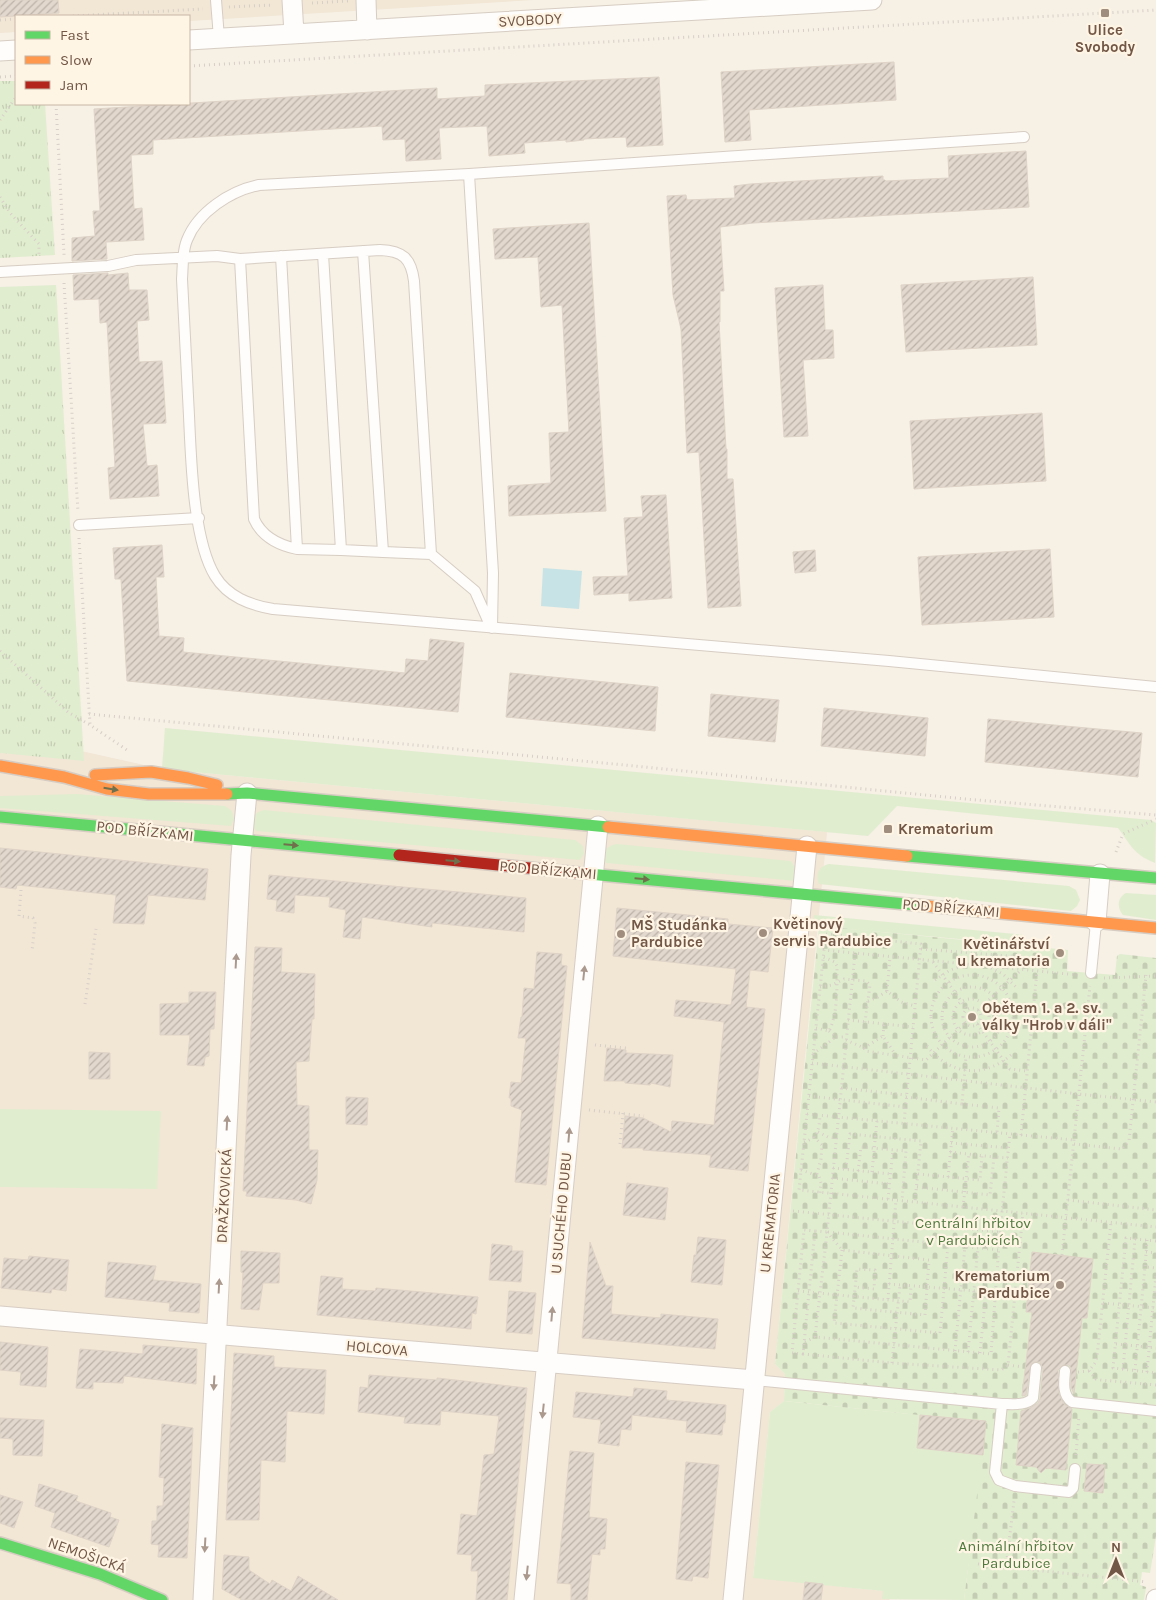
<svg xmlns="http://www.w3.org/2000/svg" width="1156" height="1600" font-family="Karla,sans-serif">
  <defs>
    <pattern id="cemetery-stones" width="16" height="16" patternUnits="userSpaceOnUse" patternTransform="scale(1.25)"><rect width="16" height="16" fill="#e1edcf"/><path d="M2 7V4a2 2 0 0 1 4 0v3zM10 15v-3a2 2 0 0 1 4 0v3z" fill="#c4cdb3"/></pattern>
    <pattern id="park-tufts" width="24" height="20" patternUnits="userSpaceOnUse" patternTransform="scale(1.25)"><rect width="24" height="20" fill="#e1edcf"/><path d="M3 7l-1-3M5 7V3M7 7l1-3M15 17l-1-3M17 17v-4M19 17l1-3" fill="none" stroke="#c4cdb3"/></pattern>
    <pattern id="building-hatch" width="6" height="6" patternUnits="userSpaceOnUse" patternTransform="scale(1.25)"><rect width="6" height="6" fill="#e2d8cd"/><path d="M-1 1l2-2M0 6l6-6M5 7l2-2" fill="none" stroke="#bcb2a8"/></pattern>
  </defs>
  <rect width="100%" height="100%" fill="#f6f0e5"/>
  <path fill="#f2e6d5" d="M0,0H533L189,21V16H16V32L0,33Z
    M0,733L162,769L827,832L775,1364L785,1374L784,1401L770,1412L753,1577L883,1591L890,1600H0Z"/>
  <path fill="#e1edcf" d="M165,728L1151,820L1156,823L1155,863C1133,854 1131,845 1118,828L897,806L868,836L162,769Z
    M77,794L225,806L232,811L234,819L231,826L0,808V796Z
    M264,810L575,840L583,846L584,854L580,860L256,831C249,822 253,812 264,810Z
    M617,844L791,861L796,869L795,881L606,863C601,853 607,845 617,844Z
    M829,864L1069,886L1076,890L1080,900L1077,906L1071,911L819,884C815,874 819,866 829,864Z
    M1126,893L1156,895V920L1123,915C1117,908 1117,898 1126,893Z
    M814,915L1025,935V945L813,926Z
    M0,1109L161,1111L157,1189L0,1187Z
    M784,1401L920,1415L917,1448L983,1455L964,1600L882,1599L883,1591L753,1578L770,1412Z"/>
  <path fill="url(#cemetery-stones)" d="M819,926L1068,950L1067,971L1115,975L1117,956L1120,954L1156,958V1536L1150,1573L1142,1572L1140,1585L1146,1587L1144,1600H964L986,1422L784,1401L785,1374L775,1364Z"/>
  <path fill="url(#park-tufts)" d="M0,81H16V104H45L55,255L0,258Z
    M56,285L84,761L0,753V287Z"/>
  <path fill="#c7e3e6" d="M543,568L582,571L579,609L541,606Z"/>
  <path fill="url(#building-hatch)" stroke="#dfd3c7" d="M0,0H58L59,13L0,17Z
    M894,62L896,100L749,110L751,140L725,142L721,72Z
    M659,77L663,145L627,147L626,137L584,139V140L566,142V140L524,143L525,153L489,156L487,126L439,128L441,159L406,161L405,139L383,140L382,126L153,140V154L131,155L134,209L142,208L144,240L106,242L107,259L72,261V238L95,236L93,211H100L94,109L437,88V99L485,96V85Z
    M1026,151L1029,207L753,223L720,227L724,291H720V322H719L726,449H727V479H733L741,606L708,608L699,452L687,453L681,329L673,295L667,196L686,195L687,200L735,198L734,186L750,184L883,176V180H885L886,181L949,178L948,156Z
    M589,223L606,511L509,516L508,486L551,483L549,433L569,432L562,305L541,307L538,257L495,259L493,229Z
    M108,273V275L128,273L129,290H147L149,320L137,321L139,362L162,361L166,423L143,424L147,466L157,465L159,496L110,499L108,468L115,467L107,322L100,323L99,299L74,300L73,275Z
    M1033,277L1037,345L906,352L901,285Z
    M823,285L825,330H833L834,358L803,360L808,436L784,437L775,288Z
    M1042,413L1046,481L914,489L910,421Z
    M666,495L672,598L629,601V593L594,595L593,577L628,576L624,518L643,517L641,496Z
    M162,545L164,577H156L159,636L184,638L183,652L405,673L406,659L428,661L430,639L464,643L458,712L127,681L121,579H115L113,548Z
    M1050,549L1054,617L922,625L918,557Z
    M815,550L816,571L795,573L793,552Z
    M510,673L658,687L655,731L506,717Z
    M711,694L779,700L775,742L708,736Z
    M824,708L928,718L925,756L821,746Z
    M988,719L1142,733L1138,777L985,762Z
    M0,848L208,869L205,900L148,895L144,924L113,923L116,895L17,885L16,889L0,887Z
    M269,875L526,898L524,932L432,923V927L362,917L360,939L343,937L346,910L329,907L330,897L295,895L294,913L276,911L277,900L267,899Z
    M617,908L728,919V924L773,928L768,972L750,970L746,1007L765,1009L748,1171L709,1167L711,1155L643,1150V1148H622L625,1116L643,1118L671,1132L672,1121L714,1125L724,1022L674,1016L676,1000L731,1005L736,969L613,956Z
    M255,947L282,948L281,972L315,974L314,1019H312L309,1061L296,1062L297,1105L309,1106V1150H318L317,1180L311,1204L296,1200L246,1196L247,1191H243Z
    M537,952L562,954L561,965L567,966L546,1185L515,1182L522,1110L511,1106V1098H509L511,1082L521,1083L526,1038H518L521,1017H522L524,988L534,989Z
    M189,992H216L214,1029H210L209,1056L205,1057L204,1066L187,1065L190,1035H160V1004L189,1003Z
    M607,1048L626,1050V1053L673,1055L670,1087L651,1083L650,1085L625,1083V1081H604Z
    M89,1052L110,1053V1079H89Z
    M346,1097L368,1098L367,1125L346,1124Z
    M627,1183L668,1188L665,1220L623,1215Z
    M698,1237L726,1240L722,1285L691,1282L694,1255H696Z
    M590,1242L606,1286H613L611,1314L661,1318V1314L718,1319L715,1349L582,1338Z
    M492,1244L512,1246V1251H523L521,1282L489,1280Z
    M241,1251L280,1253L279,1283H263L259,1310L241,1309L243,1273L241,1272Z
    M1032,1252L1093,1259L1087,1318H1082L1074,1394L1071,1387V1368L1069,1365H1063L1058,1370L1059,1394L1064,1404L1072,1409L1066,1470L1046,1468L1041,1473L1036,1467L1016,1465L1021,1411L1030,1408L1038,1403L1040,1399L1043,1369L1040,1362H1034L1031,1364L1026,1395L1022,1396L1032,1312H1026Z
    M29,1256L69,1260L66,1291L52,1289L51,1293L1,1288L4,1258L28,1260Z
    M108,1262L156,1266L153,1280L201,1284L199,1313L169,1311L170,1303L105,1297Z
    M321,1276L343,1278L342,1289L375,1291L376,1288L478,1297L476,1314L472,1313L471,1329L317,1315Z
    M509,1291L536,1293L532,1334L506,1332Z
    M0,1342L48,1347L46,1387L20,1385L21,1372L0,1370Z
    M143,1345L197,1349L196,1384L124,1376L123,1383L93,1382V1389L76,1388L80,1349L143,1354Z
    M234,1353L274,1356V1367L326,1370L324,1414L287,1411L285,1462L261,1460L259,1520H226Z
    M369,1375L437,1380V1378L527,1388L507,1600H476L478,1571H471L472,1555L457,1554L461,1514L477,1516L484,1455L494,1454L499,1416L441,1411L440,1425L404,1423L405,1417L358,1412L360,1387L368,1388Z
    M634,1388L667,1391L666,1400L726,1405L725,1423H723L722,1435L686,1432L687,1421L632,1415L631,1430L621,1429L619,1446L598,1443L601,1420L573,1417L576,1392L633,1397Z
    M920,1415L986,1421L983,1455L917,1448Z
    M0,1418L44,1420L42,1456L13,1455V1439L0,1438Z
    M162,1424L193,1428L187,1558L158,1557L159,1545L151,1544L152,1521H157V1506H163L164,1478L159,1477Z
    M570,1451L594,1453L589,1517L607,1519L605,1549H600V1555L592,1554L587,1600H571V1584L557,1583Z
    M686,1462L719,1465L708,1578L693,1576L692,1581L676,1579Z
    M1087,1464L1105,1465L1103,1493L1084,1491Z
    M39,1484L78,1496L76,1501L111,1513L110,1517L119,1520L109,1547L51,1527L55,1513L35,1506Z
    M0,1495L23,1502L14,1528L0,1523Z
    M224,1555L249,1557V1570L270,1584L272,1580L291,1591L298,1576L338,1600H242L222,1589Z
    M805,1582L823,1584L821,1600H803Z"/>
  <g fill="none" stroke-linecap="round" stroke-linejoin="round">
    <g stroke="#d7cdc3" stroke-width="12">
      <path id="lane" d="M216,0L219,38
        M1024,137L469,174L259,185C230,191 198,212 187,240C182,252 183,266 182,279C184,325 187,370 189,416C191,459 193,540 215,576C228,597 250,605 273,609L889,661L1156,687
        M469,174L493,573L492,628
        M281,256L297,549L341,550L323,254
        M240,259L254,519C262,537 278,545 297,549
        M0,272L108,266L136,260L217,256L240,259L380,250C403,251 411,258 414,281L431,554L383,552
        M79,525L199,518
        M341,550L383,552L363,251
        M431,554L475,591L490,625
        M1091,973L1096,923
        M1065,1371C1064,1382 1062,1395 1072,1402L1156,1411
        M754,1380L1002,1404C1012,1404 1026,1406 1033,1398L1036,1368
        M1002,1404L995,1472L999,1480L1015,1486L1069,1492L1073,1488L1075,1469"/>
    </g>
    <g stroke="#d7cdc3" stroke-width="21">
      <path id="street" d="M292,0L294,34
        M366,0L367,30
        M189,40L872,0
        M0,51L16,50
        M1096,922L1100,874
        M0,1316L754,1380
        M203,1600L241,855L247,793
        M524,1600L598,826
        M733,1600L807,846
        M1156,1600V1599"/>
    </g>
    <g stroke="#d6ccc2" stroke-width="14">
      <path id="fast" d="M227,794L247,793L608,827
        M0,817L399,855
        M907,856L1156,878
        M589,874L927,906
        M0,1543L100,1574L162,1600"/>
    </g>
    <g stroke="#d6ccc2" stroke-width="14">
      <path id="slow" d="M0,766L64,777L107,789L149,794H227
        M95,775L151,772L188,778L217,785
        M608,827L907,856
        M927,906L1156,928"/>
    </g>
    <g stroke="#d6ccc2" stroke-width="14">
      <path id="jam" d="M399,855L589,874"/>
    </g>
    <path stroke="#d7cfc8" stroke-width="3" stroke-dasharray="1 4" stroke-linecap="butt" d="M312,3L348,1
      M229,7L273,5
      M73,16L203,9
      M0,20L16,19
      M189,66L1156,10
      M0,77L16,76
      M56,104L64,255
      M0,120L16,97
      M0,197L10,213L39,244V255
      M64,283L78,512
      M79,538L90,725
      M0,651L68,712L90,725L127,750
      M89,714L614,764L965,799L1156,815
      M1116,852L1123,834L1156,819
      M21,890L19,916L33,918L35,923L32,951
      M826,934L921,944L904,1123
      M921,949L1022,957
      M855,954L827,1232L815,1231L803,1354L892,1363L1001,1370L1008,1365L1023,1213
      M933,962L967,1009
      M991,968L1003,974L1016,987
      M931 1016a41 41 0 1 1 82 0a41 41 0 1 1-82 0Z
      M1078,975L824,950L799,1190L1156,1227
      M1104,978L1156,976
      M935,980L950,970L966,965
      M820,987L832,985L844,979L866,981L870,985L865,1022
      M942 1017a30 30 0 1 1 60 0a30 30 0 1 1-60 0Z
      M887,991L890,957
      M953 1017a18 18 0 1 1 36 0a18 18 0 1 1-36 0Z
      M868,1001L878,997L887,991L901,1002L915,1006
      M85,1004L96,929
      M963 1017a9 9 0 1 1 18 0a9 9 0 1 1-18 0Z
      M978,1010L1021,970
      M848,1020L913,1027
      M977,1024L1010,1069L1027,1071
      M816,1028L829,1031C838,1014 837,985 837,966L835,962L823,957
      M829,1031L836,1037H846
      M883,1036L884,1024
      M846,1040L864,1048L866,1051L926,1060L965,1023
      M595,1045L626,1048
      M927,1046C950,1075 983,1079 1011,1055
      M864,1048L883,1036L895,1054
      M813,1054L836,1037
      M812,1063L1079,1094L1156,1102
      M841,1088L906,1095
      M809,1096L905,1107
      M906,1097L962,1104L966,1057
      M962,1104L999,1108L997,1132
      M589,1110L644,1116
      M807,1114L1021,1135L1037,971
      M818,1132L828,1137L836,1138
      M1021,1135L1074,1140
      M814,1137L822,1145L821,1159L817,1174
      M804,1142C818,1138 819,1129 820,1116
      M951,1143L1009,1148
      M620,1144L623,1113
      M1074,1144L1122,1149L1129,1141L1146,975
      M950,1152L994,1157
      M833,1168L890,1174
      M846,1169L850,1134L921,1141L915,1202
      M801,1170L819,1176L821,1183L820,1193
      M858,1171L861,1147L906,1151L902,1201
      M872,1172L877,1121
      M918,1174L980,1180L982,1156
      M948,1177L953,1128
      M832,1178L889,1184
      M917,1187L990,1195L994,1157L1008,1158
      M888,1199L893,1150
      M1068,1200L1156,1210
      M963,1207L969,1154
      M793,1211L1000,1232
      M827,1232L842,1250L929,1260L925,1315L853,1308L857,1269L875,1270L874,1289L855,1287
      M828,1232L999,1250
      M1147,1240L1145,1267L1156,1268
      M1156,1241L1126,1238L1113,1368L1156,1373
      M842,1250L834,1323L940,1333L948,1245
      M1146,1252L1156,1253
      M1062,1255L1090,986
      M889,1284L1015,1294
      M798,1291L910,1302L911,1286
      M888,1299L896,1200
      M1103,1303L1156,1308
      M815,1337L827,1233
      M805,1342L815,1337L991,1354L1000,1232L1010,1133
      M1116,1344L1156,1348
      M955,1351L965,1246
      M968,1352L978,1248
      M980,1353L986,1292
      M803,1354L792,1353L804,1230L815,1231
      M892,1363L900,1285
      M1008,1365L1023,1367
      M1123,1369L1135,1239
      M1135,1370L1145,1267
      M1089,1371L1096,1379L1101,1380L1156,1385
      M1078,1372L1089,1371L1095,1363L1097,1357L1111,1222
      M1147,1372L1156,1274
      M1076,1455L1079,1416
      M978,1564L1147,1582
      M1006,1567L1014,1501"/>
    <use href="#lane" stroke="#fefdfb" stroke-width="10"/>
    <use href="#street" stroke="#fefdfb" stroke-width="19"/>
    <use href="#fast" stroke="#63d668" stroke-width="11"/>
    <use href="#slow" stroke="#ff974d" stroke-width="11"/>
    <use href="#jam" stroke="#b3261e" stroke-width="11"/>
  </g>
  <defs><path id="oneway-solid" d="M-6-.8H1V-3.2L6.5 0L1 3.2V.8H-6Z" transform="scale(1.25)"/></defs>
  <g fill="#70704d">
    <use href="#oneway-solid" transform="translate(111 789) rotate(9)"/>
    <use href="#oneway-solid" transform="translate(291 845) rotate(5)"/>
    <use href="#oneway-solid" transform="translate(453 861) rotate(5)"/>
    <use href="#oneway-solid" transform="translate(642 879) rotate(5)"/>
  </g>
  <g fill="#ab998e">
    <use href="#oneway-solid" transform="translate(236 961) rotate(-87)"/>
    <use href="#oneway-solid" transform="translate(584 973) rotate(-84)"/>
    <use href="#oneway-solid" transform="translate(227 1123) rotate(-87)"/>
    <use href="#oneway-solid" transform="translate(569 1135) rotate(-85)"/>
    <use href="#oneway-solid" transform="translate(219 1286) rotate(-87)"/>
    <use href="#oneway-solid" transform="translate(552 1314) rotate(-85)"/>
    <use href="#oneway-solid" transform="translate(214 1383) rotate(93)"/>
    <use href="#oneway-solid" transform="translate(543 1411) rotate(96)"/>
    <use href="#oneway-solid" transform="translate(205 1545) rotate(93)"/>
    <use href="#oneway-solid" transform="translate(527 1573) rotate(96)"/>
  </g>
  <g fill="#a18d7e" stroke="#fff5e5" stroke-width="2">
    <rect x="1100" y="8" width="10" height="10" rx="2.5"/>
    <rect x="883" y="824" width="10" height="10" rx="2.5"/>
    <circle cx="763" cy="933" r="5"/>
    <circle cx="621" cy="934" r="5"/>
    <circle cx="1060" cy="953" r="5"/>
    <circle cx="972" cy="1017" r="5"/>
    <circle cx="1060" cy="1285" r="5"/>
  </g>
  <g text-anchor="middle" stroke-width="4.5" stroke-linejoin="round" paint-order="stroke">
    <g font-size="15" fill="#735746" stroke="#fff5e5">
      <text transform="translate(530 20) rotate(-3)" y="5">SVOBODY</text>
      <text transform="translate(145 831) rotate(6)" y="5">POD BŘÍZKAMI</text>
      <text transform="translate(548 870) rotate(5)" y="5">POD BŘÍZKAMI</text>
      <text transform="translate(951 908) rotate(5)" y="5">POD BŘÍZKAMI</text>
      <text transform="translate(224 1196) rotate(-87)" y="5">DRAŽKOVICKÁ</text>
      <text transform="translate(561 1213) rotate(-85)" y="5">U SUCHÉHO DUBU</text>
      <text transform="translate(770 1223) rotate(-84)" y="5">U KREMATORIA</text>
      <text transform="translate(377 1348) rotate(5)" y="5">HOLCOVA</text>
      <text transform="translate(87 1555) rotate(19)" y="5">NEMOŠICKÁ</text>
    </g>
    <g font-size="15" font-weight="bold" fill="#735746" stroke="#fff5e5" text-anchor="start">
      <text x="1105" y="35" text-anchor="middle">Ulice<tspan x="1105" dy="17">Svobody</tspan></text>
      <text x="898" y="834">Krematorium</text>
      <text x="773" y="929">Květinový<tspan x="773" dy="17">servis Pardubice</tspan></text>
      <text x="631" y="930">MŠ Studánka<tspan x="631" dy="17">Pardubice</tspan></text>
      <text x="1050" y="949" text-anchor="end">Květinářství<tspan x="1050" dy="17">u krematoria</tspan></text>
      <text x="982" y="1013">Obětem 1. a 2. sv.<tspan x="982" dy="17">války "Hrob v dáli"</tspan></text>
      <text x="1050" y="1281" text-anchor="end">Krematorium<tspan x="1050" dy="17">Pardubice</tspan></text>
    </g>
    <g font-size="15" fill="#4f7a3e" stroke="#fff5e5">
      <text x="973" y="1228">Centrální hřbitov<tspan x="973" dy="17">v Pardubicích</tspan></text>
      <text x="1016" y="1551">Animální hřbitov<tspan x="1016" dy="17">Pardubice</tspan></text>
    </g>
  </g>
  <rect x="15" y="15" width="175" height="90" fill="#fff5e5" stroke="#c7b6a5"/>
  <rect x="25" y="31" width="25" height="8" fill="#63d668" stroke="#c7b6a5"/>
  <text x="60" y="40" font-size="15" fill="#735746">Fast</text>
  <rect x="25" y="56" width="25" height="8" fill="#ff974d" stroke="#c7b6a5"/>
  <text x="60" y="65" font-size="15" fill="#735746">Slow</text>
  <rect x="25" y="81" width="25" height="8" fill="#b3261e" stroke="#c7b6a5"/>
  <text x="60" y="90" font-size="15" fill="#735746">Jam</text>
  <g transform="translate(1116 1560)" stroke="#fff5e5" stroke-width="4" paint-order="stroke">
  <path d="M0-4L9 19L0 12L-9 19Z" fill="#735746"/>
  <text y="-8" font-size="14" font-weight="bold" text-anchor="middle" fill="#735746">N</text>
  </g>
</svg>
